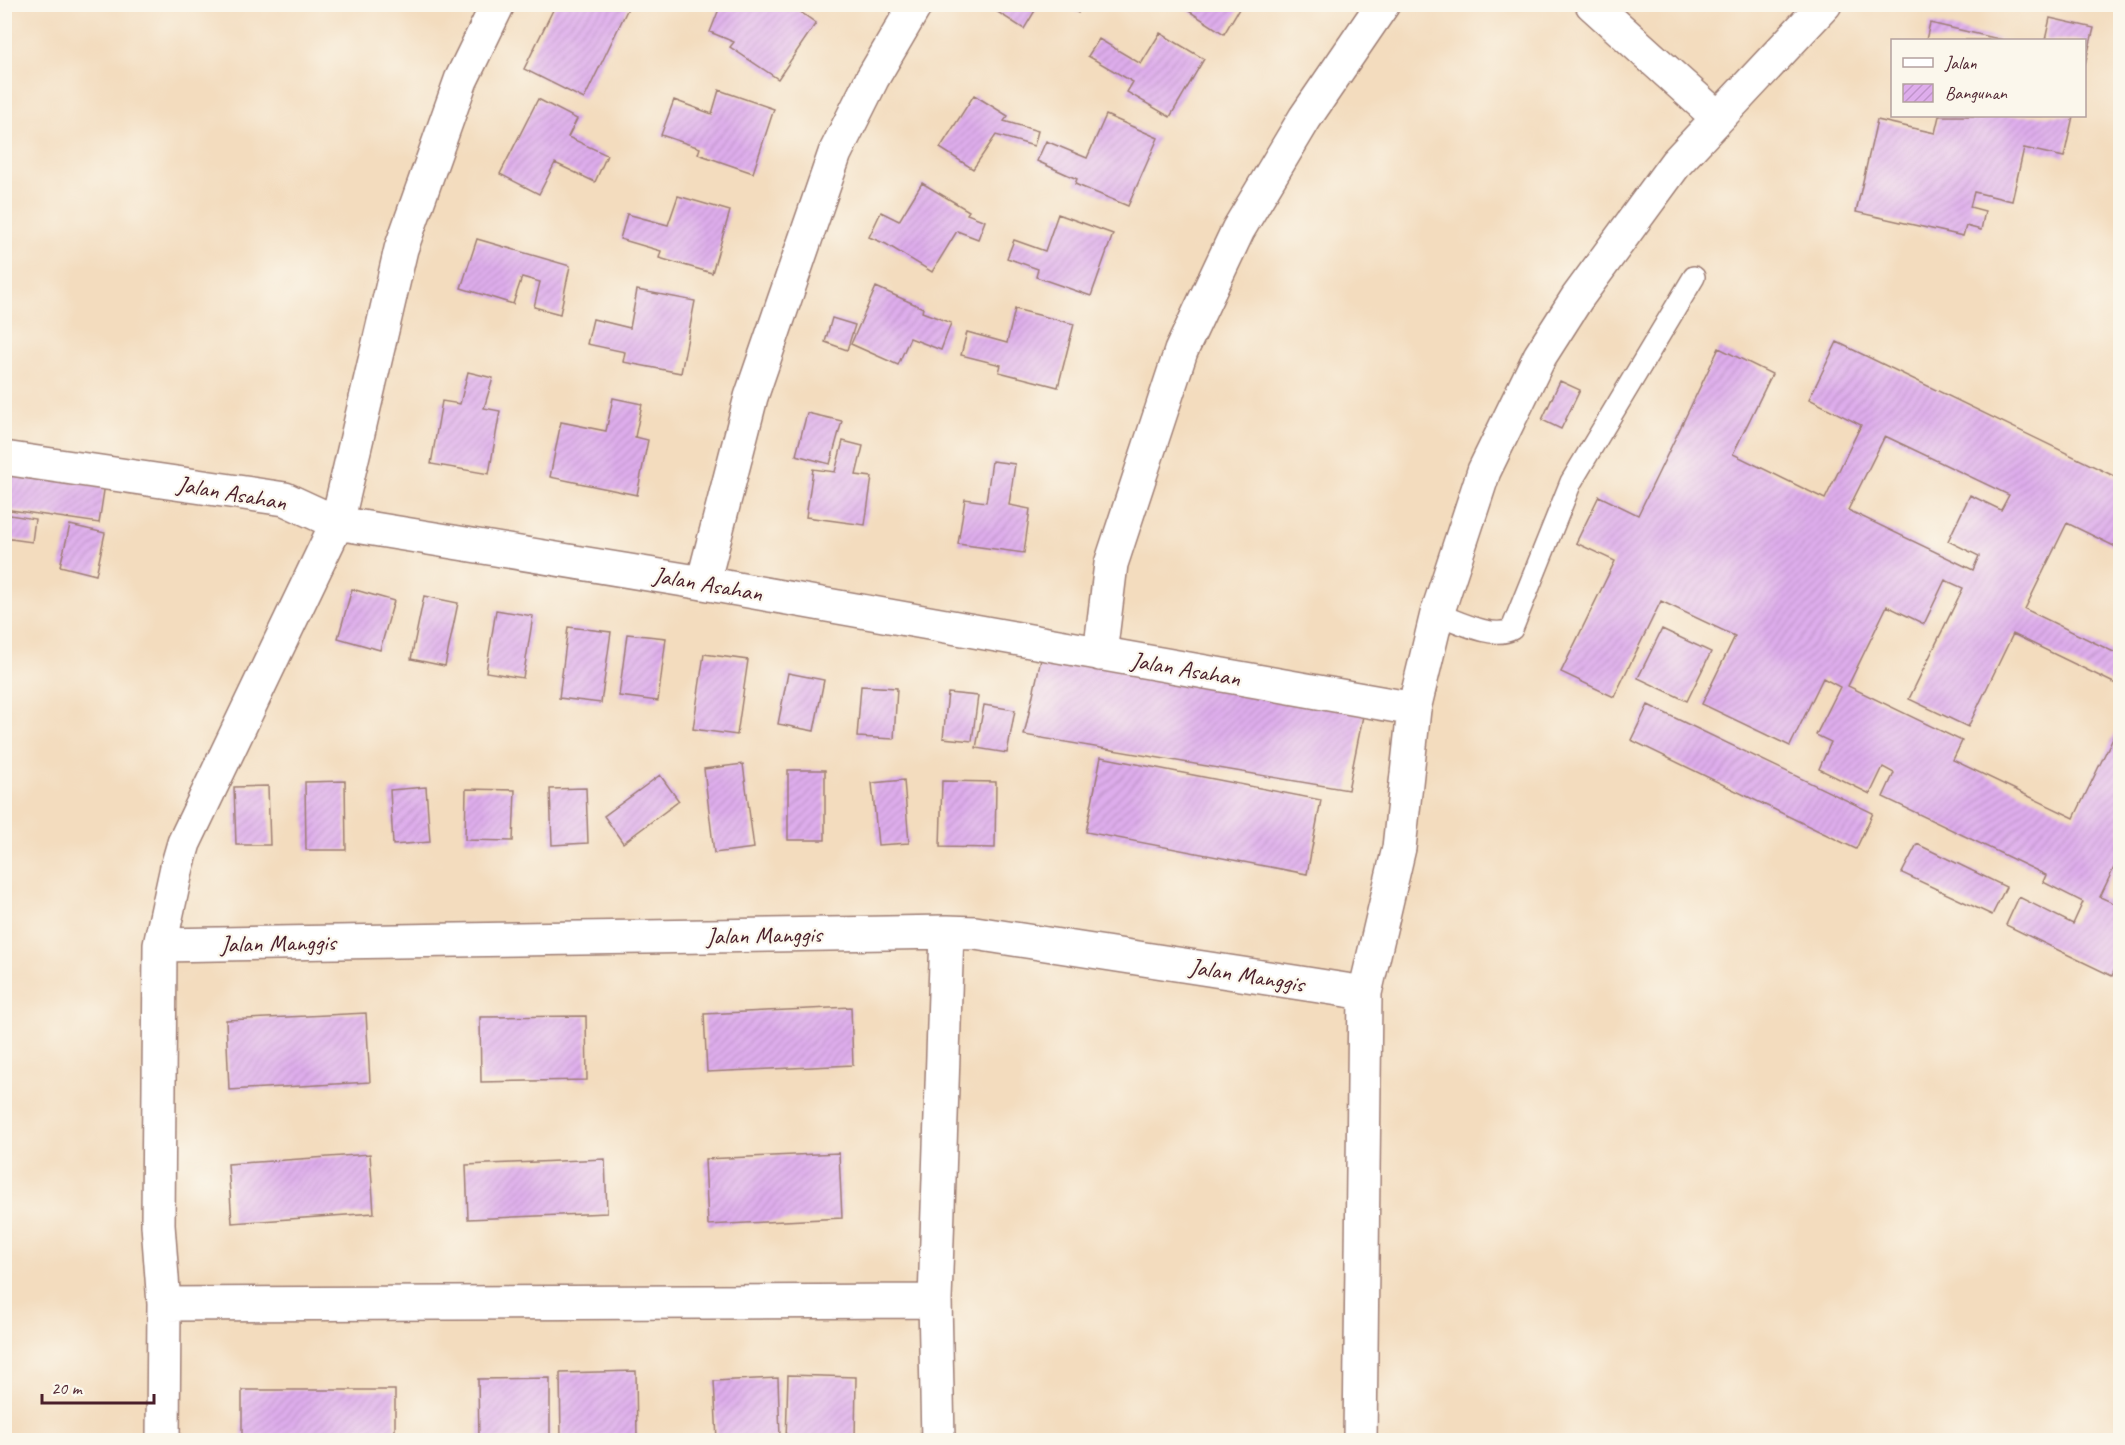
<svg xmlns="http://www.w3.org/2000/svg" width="2125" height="1445" font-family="Caveat,sans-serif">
  <defs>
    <pattern id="building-hatch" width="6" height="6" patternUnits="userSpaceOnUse" patternTransform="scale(1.5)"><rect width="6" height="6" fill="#deadec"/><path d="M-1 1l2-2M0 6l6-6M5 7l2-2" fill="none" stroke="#c094cb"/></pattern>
  </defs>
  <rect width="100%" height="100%" fill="#fbf7ec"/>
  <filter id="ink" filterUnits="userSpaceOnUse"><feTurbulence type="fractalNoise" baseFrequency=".0167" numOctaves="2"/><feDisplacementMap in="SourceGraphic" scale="12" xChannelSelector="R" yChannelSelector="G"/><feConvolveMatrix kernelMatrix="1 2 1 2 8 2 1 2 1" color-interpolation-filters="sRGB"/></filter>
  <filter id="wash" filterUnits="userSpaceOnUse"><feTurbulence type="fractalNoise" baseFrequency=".008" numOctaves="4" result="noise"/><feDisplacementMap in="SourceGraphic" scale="24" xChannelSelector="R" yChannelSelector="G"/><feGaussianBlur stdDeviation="1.35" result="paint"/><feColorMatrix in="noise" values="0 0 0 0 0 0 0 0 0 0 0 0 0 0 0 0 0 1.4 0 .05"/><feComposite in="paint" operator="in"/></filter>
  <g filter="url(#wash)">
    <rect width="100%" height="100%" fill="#f3dcbe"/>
    <g id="blocks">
      <path fill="url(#building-hatch)" fill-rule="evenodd" d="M556,4H630L584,99L524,69Z
        M721,4H749L757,8L759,4H789L816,23L778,79L730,47L734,42L710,32Z
        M985,4H1039L1024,29Z
        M1064,4H1083L1078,13Z
        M1178,4H1242L1224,34Z
        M2050,18L2094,28L2085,64L2084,40H2045Z
        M1930,23L2003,40H1926Z
        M1160,33L1204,59L1170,117L1127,92L1133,82L1088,56L1099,39L1141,64Z
        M719,90L774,109L753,173L698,154L700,148L661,135L674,100L712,114Z
        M974,95L1008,116L1004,121L1038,131L1034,146L996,135L973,169L940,148Z
        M538,99L577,119L568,137L607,155L595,182L555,163L539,194L500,174Z
        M1106,115L1158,138L1128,206L1075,184L1077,179L1037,161L1046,141L1087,158Z
        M1939,116H2073L2064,157L2024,148L2012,201L1974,192L1970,207L1985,211L1981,230L1966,226L1963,236L1856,212L1877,120L1935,133Z
        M922,183L969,211L967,214L985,221L978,239L957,231L932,272L886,244L869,237L881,212L899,221Z
        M678,196L730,211L712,273L659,258L661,251L620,239L627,214L668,225Z
        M1058,214L1113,234L1091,296L1036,277L1038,269L1007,258L1014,240L1045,251Z
        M477,239L570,266L560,314L534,307L540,282L522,277L513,304L461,288Z
        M876,287L923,308L922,312L951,323L941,350L910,338L898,365L851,344Z
        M637,290L695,301L681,373L623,362L625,352L587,344L593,319L630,328Z
        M1015,309L1074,324L1058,387L999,372L1001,365L961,355L967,332L1007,343Z
        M832,318L855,325L847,350L825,342Z
        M1837,342L2120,479V549L2067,523L2025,609L2120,655V686L2013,634L1968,727L1909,699L1963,588L1945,580L1924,624L1887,606L1848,686L1962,741L1953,760L2074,818L2120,723V855L2100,897L2120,906V958L2112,976L2006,925L2019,897L2073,924L2083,902L2043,882L2046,875L1883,797L1894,773L1883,767L1870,794L1819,769L1831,742L1816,735L1840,687L1823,678L1790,746L1702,704L1735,636L1661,601L1614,697L1561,672L1615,561L1576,543L1599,496L1638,515L1719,348L1772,374L1733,454L1825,499L1861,425L1809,399ZM1885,436L2009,495L2001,510L1970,495L1948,541L1979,556L1973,570L1848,510Z
        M468,372L493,378L484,408L500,411L489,474L431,464L442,401L460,404Z
        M1560,381L1580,390L1561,429L1542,420Z
        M613,398L642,404L635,437L648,440L637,495L550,477L561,422L606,431Z
        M807,413L842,421L830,464L796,455Z
        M843,441L863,446L856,475L872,477L865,525L806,517L813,469L835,472Z
        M992,461L1015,464L1009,505L1030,509L1024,553L958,544L965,499L986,502Z
        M4,469L105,484L99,523L4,509Z
        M4,514L35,519L32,542L4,538Z
        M70,525L105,533L96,575L60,566Z
        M352,589L394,601L380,650L338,638Z
        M424,596L458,603L445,666L411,659Z
        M496,610L533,616L523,678L486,672Z
        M568,627L611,632L601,703L559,698Z
        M1662,629L1711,652L1687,701L1638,678Z
        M627,634L666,638L658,701L619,696Z
        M1043,650L1365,706L1348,790L1024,735Z
        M704,654L748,660L737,735L693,729Z
        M788,673L824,680L814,731L778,724Z
        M861,686L897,688L894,739L857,737Z
        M948,693L978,696L972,741L943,738Z
        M984,705L1015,710L1007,753L976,748Z
        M1648,705L1873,813L1856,849L1631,740Z
        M1101,757L1321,800L1307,874L1086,832Z
        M743,764L754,848L714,853L704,769Z
        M788,770H825V840H788Z
        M660,775L679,801L623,843L604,816Z
        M904,780L909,843L878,845L872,783Z
        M345,781L346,850H306L305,782Z
        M942,781L996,782L995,848L940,847Z
        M268,786L270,845H236L234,787Z
        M426,787L430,842L393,845L390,790Z
        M586,788L588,843L552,845L550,789Z
        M466,789L515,790L513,841L465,840Z
        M1917,844L2006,887L1992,915L1902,873Z
        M851,1007L853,1065L707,1072L704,1014Z
        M366,1013L370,1082L229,1090L226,1020Z
        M586,1016L587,1080L481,1082L480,1017Z
        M839,1153L842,1218L708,1225L705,1159Z
        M370,1154L374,1213L232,1223L228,1164Z
        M605,1159L607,1213L468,1219L466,1165Z
        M636,1371L637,1439L561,1440L560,1373Z
        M788,1375L856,1377L855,1440H786Z
        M550,1378V1439L479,1440L478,1379Z
        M778,1378L780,1438L717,1440L714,1381Z
        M242,1390H395V1440H242Z"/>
    </g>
  </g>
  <g filter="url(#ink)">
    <use href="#blocks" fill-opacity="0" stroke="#9e7e74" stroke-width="1.5"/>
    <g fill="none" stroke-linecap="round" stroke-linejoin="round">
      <g stroke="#9e7e74" stroke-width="24">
        <path id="lane" d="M1437,614C1457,621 1493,640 1512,629L1571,482L1694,277"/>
      </g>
      <g stroke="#9e7e74" stroke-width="36">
        <path id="street" d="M1592,4L1717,117
          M4,458L285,499L337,523L703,583L1414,709
          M703,583L751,397L835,153L872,79L916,4
          M1100,654L1111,564L1181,351L1238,230L1305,118L1383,4
          M160,945L947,932L975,933L1365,993
          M164,1304L935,1301
          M163,1440L164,1304L158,1225L160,945L177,867L184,843L337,523L401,249L461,80L498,4
          M938,1440L935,1301L947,932
          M1360,1440L1365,993L1399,848L1414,709L1437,614L1484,471L1540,356L1577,298L1676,163L1825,4"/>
      </g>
      <use href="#lane" stroke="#fff" stroke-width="21"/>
      <use href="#street" stroke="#fff" stroke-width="33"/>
    </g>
  </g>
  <g text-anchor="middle" stroke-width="4.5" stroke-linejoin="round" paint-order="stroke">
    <g font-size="24" fill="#4a1f2b" stroke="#fbf7ec">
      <text transform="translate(232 493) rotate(10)" y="8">Jalan Asahan</text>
      <text transform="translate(708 584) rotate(10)" y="8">Jalan Asahan</text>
      <text transform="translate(1186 669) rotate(10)" y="8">Jalan Asahan</text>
      <text transform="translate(764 935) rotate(-1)" y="8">Jalan Manggis</text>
      <text transform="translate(278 943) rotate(-1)" y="8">Jalan Manggis</text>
      <text transform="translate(1247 975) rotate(9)" y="8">Jalan Manggis</text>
    </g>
  </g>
  <rect width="2125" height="1445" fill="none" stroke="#fbf7ec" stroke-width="24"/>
  <rect x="1891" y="39" width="195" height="78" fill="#fbf7ec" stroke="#b4a19f" stroke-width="1.5"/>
  <rect x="1903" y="58" width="30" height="9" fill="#ffffff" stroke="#b4a19f" stroke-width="1.5"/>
  <text x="1945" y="69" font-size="18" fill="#4a1f2b">Jalan</text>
  <rect x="1903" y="84" width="30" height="18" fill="url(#building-hatch)" stroke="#b4a19f" stroke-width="1.5"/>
  <text x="1945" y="99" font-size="18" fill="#4a1f2b">Bangunan</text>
  <path d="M42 1394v9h112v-9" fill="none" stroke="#4a1f2b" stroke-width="3"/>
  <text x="51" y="1394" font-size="18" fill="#4a1f2b" stroke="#fbf7ec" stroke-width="4.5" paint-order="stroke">20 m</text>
</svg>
